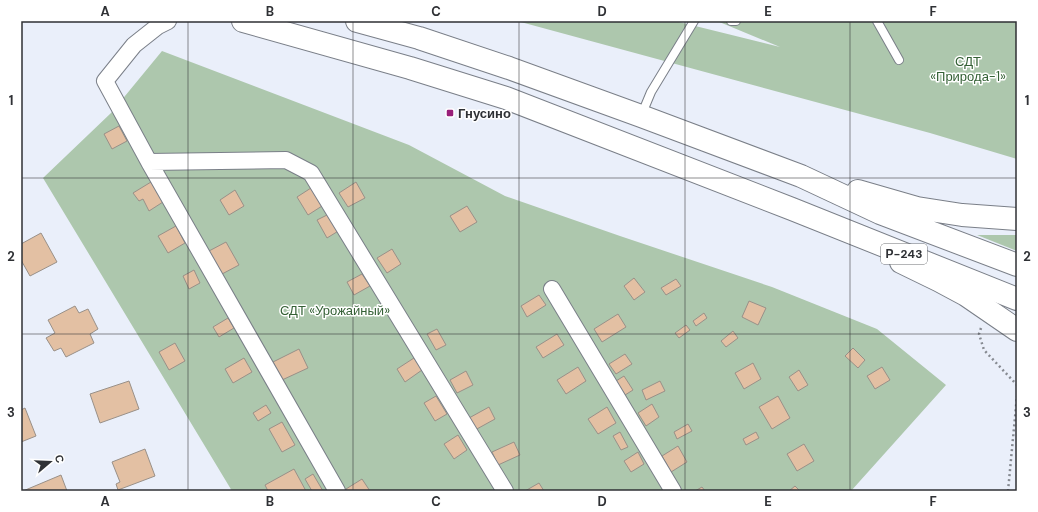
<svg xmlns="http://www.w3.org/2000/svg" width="1038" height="512" font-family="'DM Sans',sans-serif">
  <rect width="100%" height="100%" fill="#eaeffa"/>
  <path fill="#adc7ad" d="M517,21H675L780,47L717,21H1017V140H1016L1017,159L930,133Z
    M162,51L409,145L505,196L620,236L772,287L877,329L946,385L851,491H232L43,178L111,113Z
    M977,235H1017V251Z"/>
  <path fill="#e3c0a3" stroke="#999088" d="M119,126L127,141L112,149L104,134Z
    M151,182L163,202L149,211L143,199L139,201L133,193Z
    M356,182L365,198L348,207L339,193Z
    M311,188L322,206L308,215L297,197Z
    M235,190L244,206L229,215L220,200Z
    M467,206L477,222L460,232L450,216Z
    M331,213L340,230L327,238L317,220Z
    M176,226L185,243L168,253L158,236Z
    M41,233L57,262L30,276L21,260V244Z
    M226,242L239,265L222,274L209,251Z
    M392,249L401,264L387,273L377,258Z
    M194,270L200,283L189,289L183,276Z
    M362,274L370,286L354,295L347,282Z
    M634,278L645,292L634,300L624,286Z
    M676,279L681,286L666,295L661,288Z
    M539,295L546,305L527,317L521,306Z
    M749,301L766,308L758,325L742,317Z
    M75,306L79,313L88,309L98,329L90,334L94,343L66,357L61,348L54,351L46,338L55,333L48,320Z
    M704,313L707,318L696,326L693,321Z
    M618,314L626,327L602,342L594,329Z
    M228,318L234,328L219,337L213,327Z
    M686,325L690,330L679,338L675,333Z
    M437,329L446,345L436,350L427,334Z
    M733,331L738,338L726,347L721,341Z
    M557,334L564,345L543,358L536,347Z
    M175,343L185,361L169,370L159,352Z
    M853,348L865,360L858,368L845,356Z
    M299,349L308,368L282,380L273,362Z
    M625,354L632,364L616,374L609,364Z
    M244,358L252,372L233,383L225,369Z
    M414,358L422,370L405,382L397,369Z
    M753,363L761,379L744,389L735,373Z
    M578,367L586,381L566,394L557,380Z
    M882,367L890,380L875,389L867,376Z
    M799,370L808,385L798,391L789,377Z
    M466,371L473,385L457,393L450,380Z
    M624,376L633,390L625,395L616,381Z
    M129,381L139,409L100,423L90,394Z
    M660,381L665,391L646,400L642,390Z
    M436,396L447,414L435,421L424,403Z
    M778,396L790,418L772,429L759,407Z
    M652,404L659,417L646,426L638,413Z
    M266,405L271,413L258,421L253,413Z
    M489,407L495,419L475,430L469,418Z
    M607,407L616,423L598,434L588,419Z
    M25,408L36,436L21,442V410Z
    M282,422L295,445L282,452L269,429Z
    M688,424L692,431L677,439L674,432Z
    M620,432L628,447L621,450L613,436Z
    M756,432L759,438L746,445L743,439Z
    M458,435L467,450L454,459L444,444Z
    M514,442L520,455L498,465L492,452Z
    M804,444L814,461L797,471L787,454Z
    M678,446L687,462L671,472L662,456Z
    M145,449L155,476L118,490L116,484L120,482L112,462Z
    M638,452L644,464L631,472L624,461Z
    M294,469L306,491H268L265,485Z
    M313,474L323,491H312L305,479Z
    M61,475L67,491H23Z
    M362,479L370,491H347L346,489Z
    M539,483L544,491H525Z
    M795,486L800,491H789Z
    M702,487L705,491H695Z"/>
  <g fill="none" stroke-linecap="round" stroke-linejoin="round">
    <g stroke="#7a7f88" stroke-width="10">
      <path id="lane" d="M731,21H736
        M877,21L899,60
        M641,116L651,92L694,21"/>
    </g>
    <g stroke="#7a7f88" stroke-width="18">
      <path id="street" d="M168,21L158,26L134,45L105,81L149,162L286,160L311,173L505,491
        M149,162L337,491
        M552,289L673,491"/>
    </g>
    <g stroke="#7a7f88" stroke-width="24">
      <path id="secondary" d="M901,262L938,280L966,295L1017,330"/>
    </g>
    <g stroke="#7a7f88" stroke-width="24">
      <path id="highway" d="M243,21L410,68L506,98L792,209L1017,299
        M357,21L419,38L509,68L641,116L801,176L880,213L1017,265
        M858,191L917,208L962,215L1017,219"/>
    </g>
    <path stroke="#868a91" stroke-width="2.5" stroke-dasharray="2 3" stroke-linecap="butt" d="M981,328L979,334L984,350L1017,385
      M1008,491L1017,396"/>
    <use href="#lane" stroke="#fff" stroke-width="8"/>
    <use href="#street" stroke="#fff" stroke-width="16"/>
    <use href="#secondary" stroke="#fff" stroke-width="22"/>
    <use href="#highway" stroke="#fff" stroke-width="22"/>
  </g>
  <path fill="none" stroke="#2f3135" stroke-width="1" stroke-opacity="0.55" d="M188,21V491M353,21V491M519,21V491M685,21V491M850,21V491M21,178H1017M21,334H1017"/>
  <rect fill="#991f79" stroke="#fff" stroke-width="1.5" x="446" y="109" width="8" height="8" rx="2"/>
  <g text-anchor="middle" stroke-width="3" stroke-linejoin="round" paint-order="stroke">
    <rect fill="#fff" stroke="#6d6f72" stroke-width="1" x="881" y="244" width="46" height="20" rx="3"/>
    <g font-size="12" font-weight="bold" fill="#2f3135">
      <text x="904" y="258">Р-243</text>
    </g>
    <g font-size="13" fill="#346035" stroke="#fff">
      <text x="968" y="66">СДТ<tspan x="968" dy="15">«Природа-1»</tspan></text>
      <text x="335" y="315">СДТ «Урожайный»</text>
    </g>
    <g font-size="13" font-weight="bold" fill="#2f3135" stroke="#fff" text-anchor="start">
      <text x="458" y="118">Гнусино</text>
    </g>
  </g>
  <rect width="1038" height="512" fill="none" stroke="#ffffff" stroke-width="44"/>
  <g transform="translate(50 462) rotate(71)" stroke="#ffffff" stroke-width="3" paint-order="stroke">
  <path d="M0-3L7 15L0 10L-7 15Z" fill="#2f3135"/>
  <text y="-6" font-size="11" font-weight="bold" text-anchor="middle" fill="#2f3135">С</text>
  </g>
  <rect x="22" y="22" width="994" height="468" fill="none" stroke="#2f3135" stroke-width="1.5"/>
  <g font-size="13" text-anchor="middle" font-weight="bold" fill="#2f3135">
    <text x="105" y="16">A</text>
    <text x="270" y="16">B</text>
    <text x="436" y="16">C</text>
    <text x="602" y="16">D</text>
    <text x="768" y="16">E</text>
    <text x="933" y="16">F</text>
    <text x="11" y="105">1</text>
    <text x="1027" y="105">1</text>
    <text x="11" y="261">2</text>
    <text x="1027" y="261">2</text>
    <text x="11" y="417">3</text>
    <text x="1027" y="417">3</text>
    <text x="105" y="506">A</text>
    <text x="270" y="506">B</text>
    <text x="436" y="506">C</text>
    <text x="602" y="506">D</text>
    <text x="768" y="506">E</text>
    <text x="933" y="506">F</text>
  </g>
</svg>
